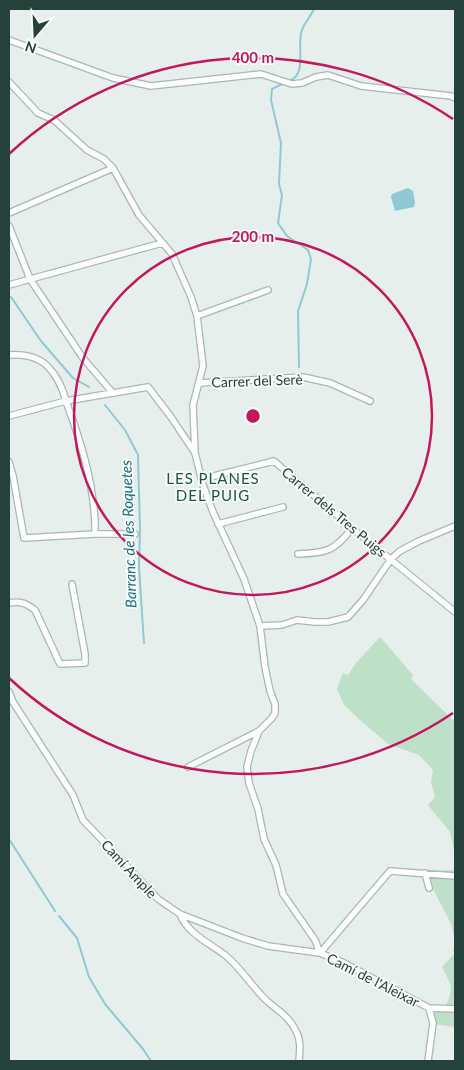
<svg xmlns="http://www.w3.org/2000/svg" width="464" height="1070" font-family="Lato,sans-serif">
  <rect width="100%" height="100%" fill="#e6efeb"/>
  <path fill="#bfe0c8" d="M380,637L413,675L411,679L455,722V855L450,832L428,805L435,797L431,782L433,770L419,755L388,744L360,720L344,705L337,689L343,673L348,675L356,663Z
    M455,870V941L451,924L424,871Z
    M455,945V1027L434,1024L432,1013L438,1010H444C454,987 453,989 442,967L455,953L453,951Z"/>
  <path fill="#8ec9d4" d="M408,188L413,191L415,203L414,207L395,211L391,197L392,194Z"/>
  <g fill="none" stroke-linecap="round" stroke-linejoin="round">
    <path stroke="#8ec9d4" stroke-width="2" d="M289,81C308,75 296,44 302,30C305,22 311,16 314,9
      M284,83L272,89L271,100L281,143L279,184L282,195L278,223L287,236L308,250L311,259L307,284L298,311L299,367
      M11,297L41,341L73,378L89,387
      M105,405L125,430L138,455L140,530L139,568L144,643
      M9,839L55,911
      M59,916L77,938L89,977L105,1004L143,1049L151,1061"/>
    <g stroke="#a8b8b2" stroke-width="8">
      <path id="street" d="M9,40L113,78L151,86L261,74L292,84L302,83L316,77L328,75L361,86L451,96L455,98
        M9,82L38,113L54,120L87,150L104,159L113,168L139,215L172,254L191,297L197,316L203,366L193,405L195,453L203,485L213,512L244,579L260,626L265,667L270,691L275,704V713L272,718L259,731L251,751L247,767L249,783L258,809L264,839L276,865L283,894L315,940L320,953
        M9,213L113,168
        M9,226L30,279L83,358L112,392
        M9,285L162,243
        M197,316L268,290
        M9,355C24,354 40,357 50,369C60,380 64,394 68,407C83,447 96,491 95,534
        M199,383L303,377L330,383L370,401
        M9,416L66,401L148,387L171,417L195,453
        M9,462L13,476L24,538L95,534H135
        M200,473L205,477H210L274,461L352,528L455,612
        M218,524L283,507
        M298,554C326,553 335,551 352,528
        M9,603C20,601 26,603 35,610L60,664L85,663V654L72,584
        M260,626L282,625L297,620L315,622H328L348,617L363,600L391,559L400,551L419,541L455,526
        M9,692L13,702L73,795L83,820L158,899L180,914L242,938L268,946L320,953L342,962L429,1008L455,1009
        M188,767L259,731
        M425,873L429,888
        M180,914C187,933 209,943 225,955C241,968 252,987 267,1001C278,1011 289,1016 296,1031C301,1040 300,1051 299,1061
        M320,953L390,871L455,876
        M428,1061L433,1023L429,1008"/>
    </g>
    <use href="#street" stroke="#fff" stroke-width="5.5"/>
  </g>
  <g fill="none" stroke="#c2185b" stroke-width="2.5">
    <circle cx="253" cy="416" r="179"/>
    <path d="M453 713A358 358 0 0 1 9 678M9 154A358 358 0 0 1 453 119"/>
  </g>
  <g text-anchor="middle" stroke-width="4" stroke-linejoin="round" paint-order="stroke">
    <g font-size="14" fill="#24423a" stroke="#f7fbf9">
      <text transform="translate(257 381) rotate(-2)" y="5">Carrer del Serè</text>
      <text transform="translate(334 512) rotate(40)" y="5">Carrer dels Tres Puigs</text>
      <text transform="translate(129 869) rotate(47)" y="5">Camí Ample</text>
      <text transform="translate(373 980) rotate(27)" y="5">Camí de l'Aleixar</text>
    </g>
    <g font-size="15" letter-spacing="1" fill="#1f5548" stroke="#f7fbf9">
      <text x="213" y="484">LES PLANES<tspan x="213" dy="17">DEL PUIG</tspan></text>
    </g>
    <g font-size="15" font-style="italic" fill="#1c6f80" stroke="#f7fbf9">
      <text transform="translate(129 534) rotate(-92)" y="5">Barranc de les Roquetes</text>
    </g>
  </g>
  <circle cx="253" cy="416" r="8" fill="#c2185b" stroke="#f7fbf9" stroke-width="2.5"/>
  <g font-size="15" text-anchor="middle" font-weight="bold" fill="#c2185b" stroke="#f7fbf9" stroke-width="4" stroke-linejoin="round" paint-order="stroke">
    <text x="253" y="63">400 m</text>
    <text x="253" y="242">200 m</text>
  </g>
  <rect width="464" height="1070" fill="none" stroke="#24423a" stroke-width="20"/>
  <g transform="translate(35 35) rotate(199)" stroke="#f7fbf9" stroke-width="4" paint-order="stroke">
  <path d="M0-4L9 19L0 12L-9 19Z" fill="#24423a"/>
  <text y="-8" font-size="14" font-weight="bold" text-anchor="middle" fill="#24423a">N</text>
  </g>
</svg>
